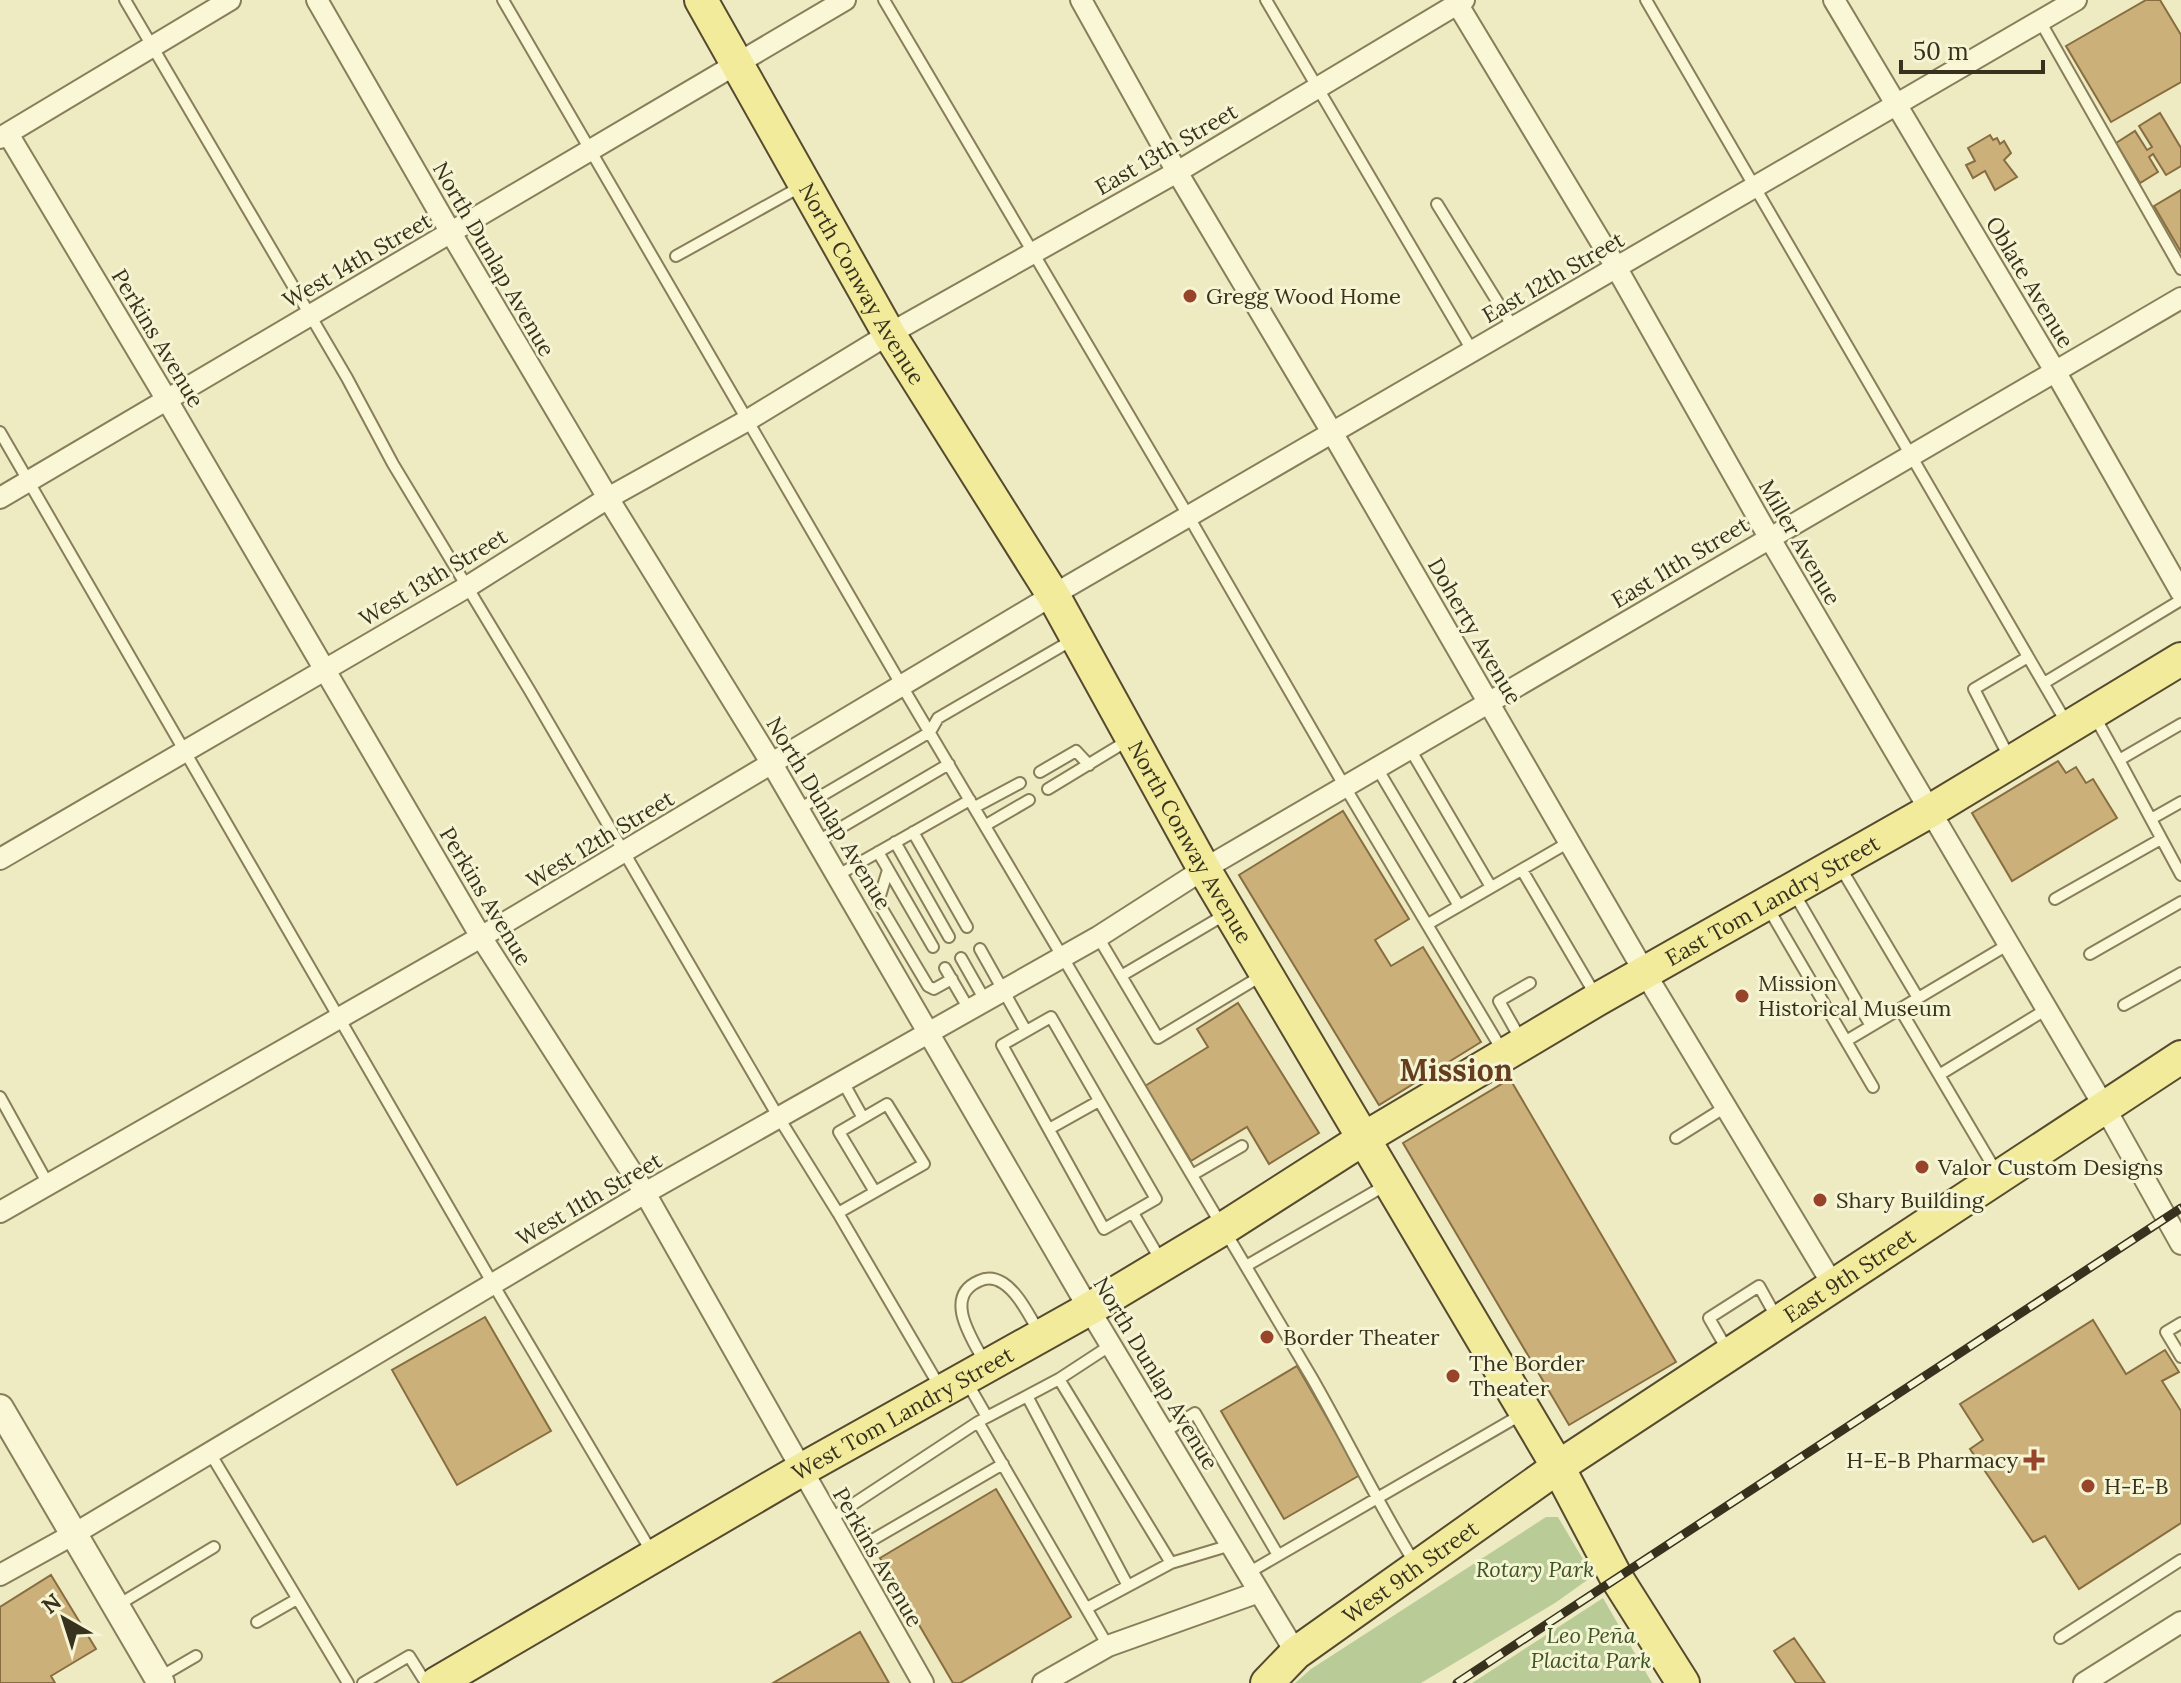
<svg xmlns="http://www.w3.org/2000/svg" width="2181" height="1683" font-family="Lora,serif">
  <rect width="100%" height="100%" fill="#eeebc3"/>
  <path fill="#b9cc97" d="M1546,1517H1558L1593,1576L1555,1603L1421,1683H1295L1311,1669Z
    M1603,1598L1652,1683H1472Z"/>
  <path fill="#ccb079" stroke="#876d40" stroke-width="2" d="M2146,0H2160L2181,35V82L2111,122L2066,46Z
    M2160,113L2181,148V166L2166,175L2153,154L2149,157L2158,172L2140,183L2116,143L2135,131L2147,150L2152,147L2139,126Z
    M1990,135L1993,140L1997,138L2000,144L2004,141L2011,153L2004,160L2017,177L1995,190L1985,171L1973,178L1966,165L1975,161L1968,148Z
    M2181,190V252L2154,206Z
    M2058,761L2066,773L2076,767L2086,783L2093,779L2117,818L2012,881L1972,813Z
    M1343,811L1409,919L1375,940L1391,966L1423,947L1481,1042L1379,1105L1239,875Z
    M1238,1003L1319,1133L1269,1164L1247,1127L1191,1161L1145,1086L1208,1047L1197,1029Z
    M1510,1079L1676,1362L1569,1425L1403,1143Z
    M485,1317L551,1431L457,1485L392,1370Z
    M2093,1320L2126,1374L2165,1350L2179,1372L2162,1381L2181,1411V1523L2079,1589L2045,1536L2033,1542L1970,1449L1983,1440L1960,1404Z
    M1297,1366L1360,1475L1284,1519L1221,1411Z
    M996,1489L1071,1617L960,1683H953L880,1558Z
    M51,1575L96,1649L51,1676L55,1683H0V1607Z
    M860,1632L889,1683H773Z
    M1794,1638L1825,1683H1796L1774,1651Z"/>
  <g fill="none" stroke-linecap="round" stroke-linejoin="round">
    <g stroke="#887e5a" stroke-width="14">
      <path id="service" d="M125,0L347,378L393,464L530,691L779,1118L838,1213
        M503,0L902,686L1312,1378C1347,1439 1377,1502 1414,1562
        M884,0L1189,517L1345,787L1502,1050
        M1266,0L1473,352
        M1646,0L2066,722
        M2040,21L2181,269
        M1437,204L1513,327
        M676,256L800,187
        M0,432L493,1284L651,1551
        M2044,683L2181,600
        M2095,717L2119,760L2181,724
        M1410,749L1491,887
        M2010,759L1974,689L2028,657
        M2119,760L2181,875
        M1377,768L1459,906
        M1040,772L1076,751L1089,765
        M1048,789L1127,741
        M975,807L1020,783
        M799,809L930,732L938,718L1074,639
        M2151,819L2181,802
        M986,825L1029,800
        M913,832L967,927
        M818,841L949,764
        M895,842L949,937
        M878,852L933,947
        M1839,865L1918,998
        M888,870L878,902L928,986L934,989L952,979
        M1522,870L1596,996
        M838,875L970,800
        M1794,893L1871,1026
        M2055,899L2161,839
        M1767,906L1873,1087
        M1428,924L1571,841
        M1098,937L1158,1038L1261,976
        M980,949L1026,1031
        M2090,954L2181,902
        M961,958L986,1002
        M945,968L970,1011
        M1121,976L1226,914
        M2124,1005L2181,973
        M1900,1009L1997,1173
        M1051,1017L1156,1199L1104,1229L1002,1045Z
        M1521,1040L1499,1001L1530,983
        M1846,1041L2009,944
        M1939,1075L2047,1009
        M843,1082L863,1118
        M0,1097L48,1184
        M1049,1129L1099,1101
        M1676,1138L1727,1106
        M1192,1175L1242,1146
        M875,1192L839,1132L887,1104L924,1164L838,1213L941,1389
        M1133,1213L1160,1259
        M1246,1266L1386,1185
        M2181,1323L2166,1332L2181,1357
        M1111,1345L1059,1379L1171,1563L1231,1545
        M1728,1351L1709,1318L1759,1286L1778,1320
        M985,1363C973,1340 942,1297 979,1281C987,1277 995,1278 1003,1283C1019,1293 1030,1318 1040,1333
        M968,1384L987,1417L978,1422L1108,1646
        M1027,1396L1059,1379
        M987,1417L1027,1396L1128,1586
        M1164,1432L1195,1413L1278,1555
        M210,1453L348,1683
        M848,1508L867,1543L1003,1464
        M829,1520L978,1422
        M1248,1573L1524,1413
        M118,1605L214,1547
        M1087,1608L1171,1563
        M257,1622L297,1599
        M2060,1638L2181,1560
        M160,1677L196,1656
        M363,1683L409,1656L426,1683"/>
    </g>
    <g stroke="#887e5a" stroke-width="24">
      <path id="minor" d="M317,0L451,233L608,498L772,764L1089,1309L1296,1653
        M1081,0L1177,172L1333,434L1645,973L1833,1285
        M1455,0L1616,267L1769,537L2105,1108L2181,1244
        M1834,0L2055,371L2181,592
        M8,134L167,400L481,937L645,1193L923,1683
        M0,138L230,0
        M0,498L845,0
        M0,859L467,587L608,498L748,420L889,334L1177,172L1464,0
        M0,1212L481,937L1053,595L2076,0
        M0,1575L74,1534L645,1193L1098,937L1204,869L2181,298
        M1043,1683L1108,1646L1259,1592
        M2084,1683L2181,1622"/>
    </g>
    <g stroke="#887e5a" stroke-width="30">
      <path id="tertiary" d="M0,1408L161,1683"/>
    </g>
    <g stroke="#564a2e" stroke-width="36">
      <g id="primary">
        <path id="s1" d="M701,0L889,334L1053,595L1204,869L1558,1467L1616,1577L1683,1683"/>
        <path id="s2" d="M437,1683L801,1470L1089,1309L1224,1228L1363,1139L1598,999L1930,811L2181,659"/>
        <path id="s3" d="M1267,1683L1296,1653L1558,1467L2181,1057"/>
      </g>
    </g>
    <use href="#service" stroke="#f9f7d6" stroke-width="10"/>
    <use href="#minor" stroke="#f9f7d6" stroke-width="20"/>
    <use href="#tertiary" stroke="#f9f7d6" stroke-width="26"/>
    <use href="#primary" stroke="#f1eb9b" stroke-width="32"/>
    <g stroke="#38311e" stroke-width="9">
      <path id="rail" d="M1457,1683L2181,1208"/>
    </g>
    <use href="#rail" stroke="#f5f4d3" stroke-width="6" stroke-dasharray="18" stroke-linecap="butt"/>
  </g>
  <g fill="#97442a" stroke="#f5f4d3" stroke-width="3">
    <circle cx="1190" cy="296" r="8"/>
    <circle cx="1742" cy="996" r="8"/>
    <circle cx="1922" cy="1167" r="8"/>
    <circle cx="1820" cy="1200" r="8"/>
    <circle cx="1267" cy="1337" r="8"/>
    <circle cx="1453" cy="1376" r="8"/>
    <path d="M2030 1448h8v8h8v8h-8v8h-8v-8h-8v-8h8z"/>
    <circle cx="2088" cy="1486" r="8"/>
  </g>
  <g text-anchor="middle" stroke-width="6" stroke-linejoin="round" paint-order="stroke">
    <g font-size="22" fill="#38311e" stroke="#f5f4d3">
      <text transform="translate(1166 149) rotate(-30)" y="8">East 13th Street</text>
      <text transform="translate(494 259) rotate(60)" y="8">North Dunlap Avenue</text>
      <text transform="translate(357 260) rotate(-30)" y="8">West 14th Street</text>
      <text transform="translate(1553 277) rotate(-30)" y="8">East 12th Street</text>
      <text transform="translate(2030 282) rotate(59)" y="8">Oblate Avenue</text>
      <text dy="8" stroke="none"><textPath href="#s1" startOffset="326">North Conway Avenue</textPath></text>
      <text transform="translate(158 338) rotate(59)" y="8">Perkins Avenue</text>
      <text transform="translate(1800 542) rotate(60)" y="8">Miller Avenue</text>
      <text transform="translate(1680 562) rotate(-31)" y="8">East 11th Street</text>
      <text transform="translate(433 577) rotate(-31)" y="8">West 13th Street</text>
      <text transform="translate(1475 631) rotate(60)" y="8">Doherty Avenue</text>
      <text transform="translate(829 813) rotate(59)" y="8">North Dunlap Avenue</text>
      <text transform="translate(600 839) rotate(-31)" y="8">West 12th Street</text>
      <text dy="8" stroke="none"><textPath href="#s1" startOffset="974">North Conway Avenue</textPath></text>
      <text transform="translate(486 896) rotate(59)" y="8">Perkins Avenue</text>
      <text dy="8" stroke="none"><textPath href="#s2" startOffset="1548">East Tom Landry Street</textPath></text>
      <text transform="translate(589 1199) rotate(-30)" y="8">West 11th Street</text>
      <text dy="8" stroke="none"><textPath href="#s3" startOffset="712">East 9th Street</textPath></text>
      <text transform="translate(1156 1373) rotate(59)" y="8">North Dunlap Avenue</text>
      <text dy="8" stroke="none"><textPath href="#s2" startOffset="538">West Tom Landry Street</textPath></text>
      <text transform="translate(878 1557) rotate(60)" y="8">Perkins Avenue</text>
      <text dy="8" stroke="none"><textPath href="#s3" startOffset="182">West 9th Street</textPath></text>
    </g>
    <g font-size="22" fill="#38311e" stroke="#f5f4d3" text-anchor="start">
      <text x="1206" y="304">Gregg Wood Home</text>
      <text x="1758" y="991">Mission<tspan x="1758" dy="25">Historical Museum</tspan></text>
      <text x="1938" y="1175">Valor Custom Designs</text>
      <text x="1836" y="1208">Shary Building</text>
      <text x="1283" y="1345">Border Theater</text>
      <text x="1469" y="1371">The Border<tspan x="1469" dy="25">Theater</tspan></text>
      <text x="2018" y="1468" text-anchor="end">H-E-B Pharmacy</text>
      <text x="2104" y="1494">H-E-B</text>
    </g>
    <g font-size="22" font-style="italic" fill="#3d5425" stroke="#f5f4d3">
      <text x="1535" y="1577">Rotary Park</text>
      <text x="1591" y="1643">Leo Peña<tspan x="1591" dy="25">Placita Park</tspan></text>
    </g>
    <g font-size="30" font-weight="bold" fill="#643e1e" stroke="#f5f4d3">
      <text x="1456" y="1081">Mission</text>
    </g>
  </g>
  <g transform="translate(64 1619) rotate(321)" stroke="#f5f4d3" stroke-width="6" paint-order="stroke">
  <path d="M0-6L14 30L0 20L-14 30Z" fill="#38311e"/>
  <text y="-12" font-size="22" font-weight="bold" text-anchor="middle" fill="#38311e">N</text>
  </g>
  <path d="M1901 60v12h142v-12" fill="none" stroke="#38311e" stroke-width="4"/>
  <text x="1913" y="60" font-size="24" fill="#38311e" stroke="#f5f4d3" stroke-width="6" paint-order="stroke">50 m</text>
</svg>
